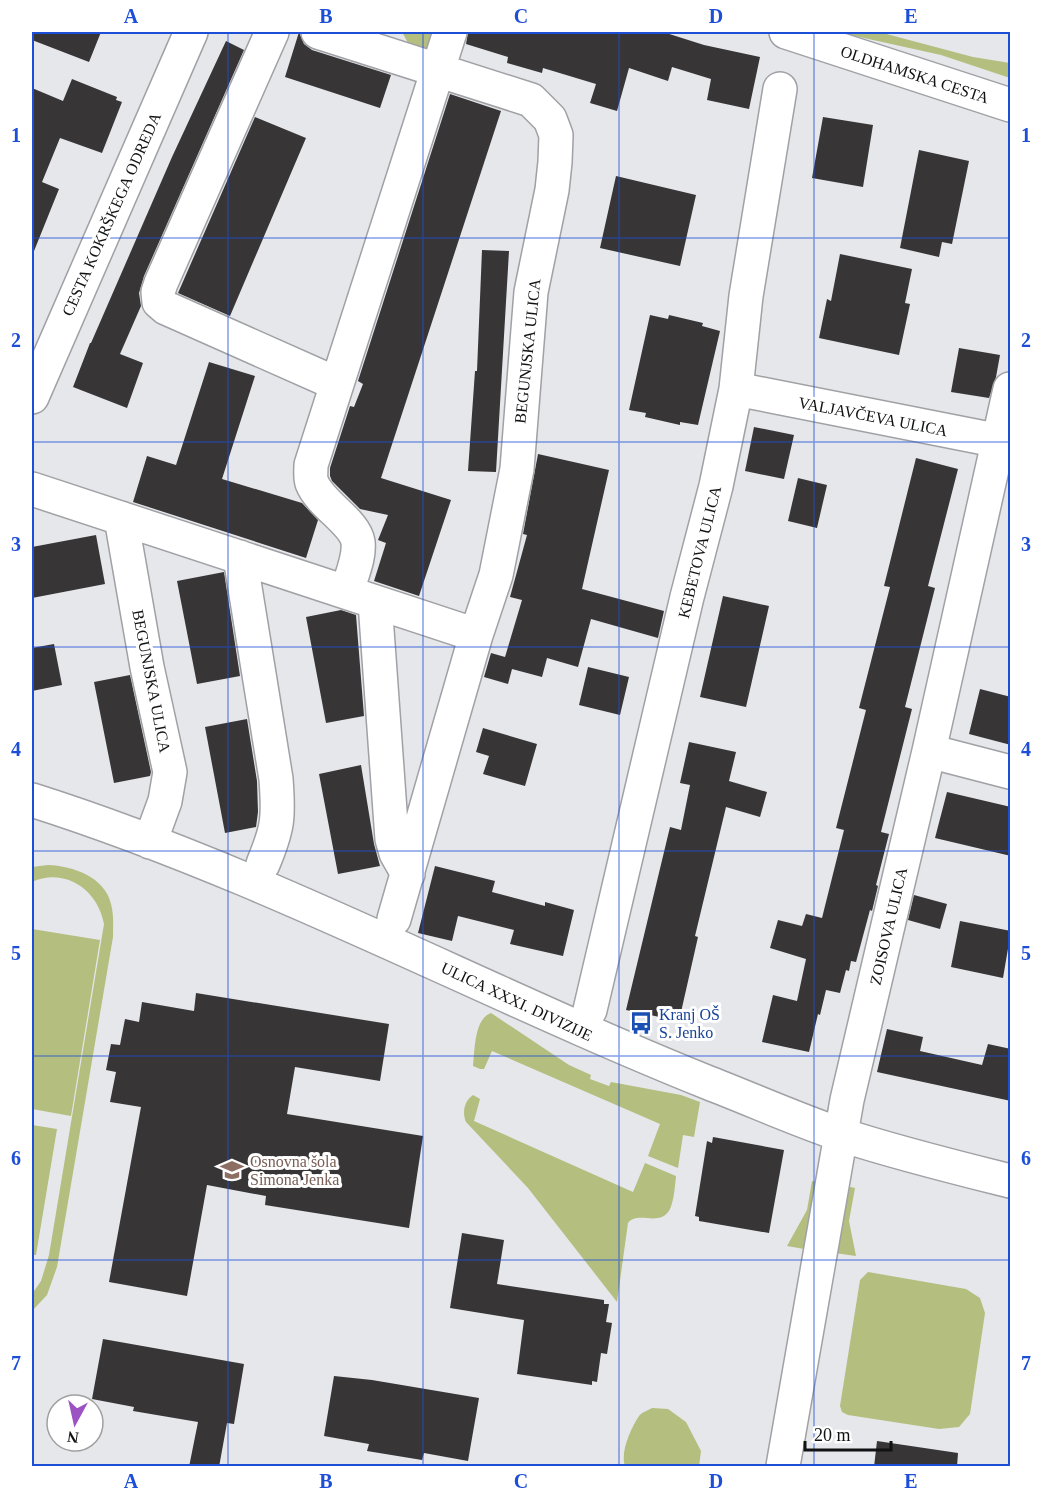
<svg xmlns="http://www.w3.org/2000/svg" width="1042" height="1498" font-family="Georgia,serif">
  <rect width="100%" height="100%" fill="#e5e7eb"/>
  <path fill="#b4be7e" d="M402,32H442L435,49L413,52Z
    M837,32H879L973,57L1010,63V78L941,55Z
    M48,865C73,866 105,877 111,904C114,915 113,926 113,937L57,1267L47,1295L32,1311V1294L41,1281L49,1255L104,924C98,890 65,867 32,882V867Z
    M32,929L100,940L71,1116L32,1109Z
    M491,1013L569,1065L591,1075L590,1079L609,1086L611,1082L681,1095L700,1102L694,1137L683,1135L678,1168L648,1156L660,1124L492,1051L484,1069H480L473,1066C475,1050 474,1019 491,1013Z
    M473,1095L480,1099L474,1121L633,1192L645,1163L676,1176C675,1186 674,1200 670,1209C660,1228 638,1210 628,1223L617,1302L528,1188L466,1122C462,1113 464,1101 473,1095Z
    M32,1125L57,1129L36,1255H32Z
    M812,1181L821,1183L810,1250L787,1246L807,1210Z
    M846,1186L855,1188L849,1221L856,1256L835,1253Z
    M868,1272L966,1289L980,1298L985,1313L970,1414L959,1427L939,1429L848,1415L842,1412L840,1406L860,1280Z
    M652,1408L668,1409L686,1422L701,1451L699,1466H625C620,1452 631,1428 639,1416C642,1412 647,1411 652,1408Z"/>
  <path fill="#383537" d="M32,32H101L89,62L32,40Z
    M299,32L304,44L312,50L391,75L380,108L285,77Z
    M468,32H663L704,45L760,57L749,109L707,100L711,79L672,67L668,81L629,68L617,111L590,103L596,84L543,68L542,73L507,63L508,57L466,44Z
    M226,41L244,50L144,276L139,293L141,306L120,354L143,363L127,408L73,387L90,343H91L172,157Z
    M72,79L117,97L116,100L122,102L102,153L60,138L42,182L59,189L32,256V88L63,101Z
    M450,94L501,111L381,478L451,500L419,596L374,581L386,543L378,540L388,515L360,509L332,481L330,476V468L350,406L354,407L363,384L358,381Z
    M255,117L306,138L230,316L178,293Z
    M823,117L873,125L863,187L812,178Z
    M919,150L969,161L952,244L942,242L939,257L900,248Z
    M616,176L696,195L680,266L600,248Z
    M482,250L509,251L496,472L468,471L475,371H477Z
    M840,254L912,269L905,303L910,304L899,355L819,338L827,299L831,301Z
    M650,315L668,319L669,315L703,323L702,326L720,331L698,425L680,422V425L645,417L646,413L629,410Z
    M959,348L1000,355L996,377L989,398L951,392Z
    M209,362L255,376L222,479L302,503L318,520L306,558L133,502L147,456L176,465Z
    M754,427L794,435L784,479L745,471Z
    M538,454L609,470L582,589L664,611L658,638L591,619L578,667L547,658L542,677L512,669L508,684L484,677L491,653L505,657L522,600L510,597L527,535L523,534Z
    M916,458L958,469L928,586L935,588L905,707L912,709L881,832L889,834L876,885L878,886L872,911L870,910L856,962L851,961L849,971L846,970L840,993L826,990L820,1015L818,1014L809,1052L762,1042L773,995L797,1001L806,959L770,948L778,920L802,926L806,914L822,918L844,830L836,828L866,710L859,708L890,587L884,586Z
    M798,478L827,485L817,528L788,521Z
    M96,535L105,584L32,598V547Z
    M224,572L240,676L197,684L177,581Z
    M723,596L769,606L746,707L700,697Z
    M341,610L356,615L364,716L326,723L306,617Z
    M54,644L62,685L32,691V648Z
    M588,667L629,677L620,715L579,705Z
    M130,675L151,772L150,776L114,783L94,682Z
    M980,689L1011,697V745L969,734Z
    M247,719L257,781L258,812L256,827L225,833L205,727Z
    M483,728L537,744L525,786L483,774L489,756L476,752Z
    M689,742L736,752L729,781L767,792L760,817L726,807L695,936L698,937L679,1021L626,1010L670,827L681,830L690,785L680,783Z
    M361,765L374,844L380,866L338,874L319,774Z
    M947,792L1011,807V856L935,838Z
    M435,866L495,881L492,892L545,906V902L574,910L563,956L510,944L514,930L458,916L452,941L418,933Z
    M914,895L947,904L940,929L908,920Z
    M960,921L1011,931L1003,978L951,967Z
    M196,993L389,1024L380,1081L295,1067L287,1114L423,1136L409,1228L265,1205L266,1196L207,1185L187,1296L109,1282L141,1107L110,1102L116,1072L106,1070L111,1044L120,1045L125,1019L139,1022L142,1002L194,1011Z
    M887,1029L923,1037L920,1051L982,1065L988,1044L1011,1049V1101L877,1072Z
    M713,1137L784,1150L769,1233L699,1221V1217L695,1216L707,1141L712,1143Z
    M462,1233L504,1240L497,1284L604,1300V1304H609L606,1322L612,1323L607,1354L601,1353L597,1382L592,1381V1385L517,1374L524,1320L450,1308Z
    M103,1339L244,1364L234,1424L227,1423L219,1467H189L198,1422L133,1411L134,1407L92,1399Z
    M334,1376L372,1380L479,1398L468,1461L424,1453L422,1460L367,1451L369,1444L324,1436Z
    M877,1441L958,1453L957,1467H874Z"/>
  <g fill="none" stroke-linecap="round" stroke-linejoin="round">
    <g stroke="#a0a1a5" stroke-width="36">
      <path id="minor" d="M272,32L161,283L158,292L159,302L166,308L337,384
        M736,389L1010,443
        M32,397L191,32
        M32,489L476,635L496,575L517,469L531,292L552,190L555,162L556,135L550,119L531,100L318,32
        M121,518L147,667L170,772L165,801L150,842
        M240,557L276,779C279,818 278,828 263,864
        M347,592C351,576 360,558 358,542C355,522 321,505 312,483C310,478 311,471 311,465L450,32
        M375,602L392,839L396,853L408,874
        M929,751L1010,772
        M32,800C265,874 482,992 709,1083C753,1100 797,1120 842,1135C897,1153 954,1167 1010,1181
        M394,919L476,635
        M590,1010L687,597L716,486L736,389L746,296L780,89
        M783,1466L847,1100L929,751L1010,389"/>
    </g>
    <g stroke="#a0a1a5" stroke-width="36">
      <path id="major" d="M786,32L1010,105"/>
    </g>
    <use href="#minor" stroke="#fff" stroke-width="33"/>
    <use href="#major" stroke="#fff" stroke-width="33"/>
  </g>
  <path fill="none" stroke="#1d4ed8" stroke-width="1.5" stroke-opacity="0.55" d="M228,32V1466M423,32V1466M619,32V1466M814,32V1466M32,238H1010M32,442H1010M32,647H1010M32,851H1010M32,1056H1010M32,1260H1010"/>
  <defs>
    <g id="bus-bare" transform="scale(1.8)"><path d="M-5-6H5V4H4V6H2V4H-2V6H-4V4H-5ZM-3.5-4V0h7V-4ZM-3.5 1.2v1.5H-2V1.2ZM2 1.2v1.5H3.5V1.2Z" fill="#1a4fb4" stroke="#fff" stroke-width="2.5" paint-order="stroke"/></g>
    <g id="school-bare" transform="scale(1.8)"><path d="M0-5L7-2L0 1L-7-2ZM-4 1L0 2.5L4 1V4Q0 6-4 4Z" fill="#8d6e63" stroke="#fff" stroke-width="2.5" paint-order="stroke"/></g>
  </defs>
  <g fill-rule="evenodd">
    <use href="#bus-bare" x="641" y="1023"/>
    <use href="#school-bare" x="232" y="1170"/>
  </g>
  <g text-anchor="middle" stroke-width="6" stroke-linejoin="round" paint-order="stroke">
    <g font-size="16" fill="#111213" stroke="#fff">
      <text transform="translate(915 74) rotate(18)" y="6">OLDHAMSKA CESTA</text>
      <text transform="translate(111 214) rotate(-66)" y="6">CESTA KOKRŠKEGA ODREDA</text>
      <text transform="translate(527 351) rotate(-84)" y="6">BEGUNJSKA ULICA</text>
      <text transform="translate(873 416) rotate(11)" y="6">VALJAVČEVA ULICA</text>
      <text transform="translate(699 552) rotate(-76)" y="6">KEBETOVA ULICA</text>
      <text transform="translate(152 681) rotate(79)" y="6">BEGUNJSKA ULICA</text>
      <text transform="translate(888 926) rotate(-77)" y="6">ZOISOVA ULICA</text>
      <text transform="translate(517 1001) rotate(25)" y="6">ULICA XXXI. DIVIZIJE</text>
    </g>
    <g font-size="16" fill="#164399" stroke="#fff" text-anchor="start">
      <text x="659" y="1020">Kranj OŠ<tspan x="659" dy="18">S. Jenko</tspan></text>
    </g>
    <g font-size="16" fill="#785e54" stroke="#fff" text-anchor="start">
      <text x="250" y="1167">Osnovna šola<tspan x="250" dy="18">Simona Jenka</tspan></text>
    </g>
  </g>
  <rect width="1042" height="1498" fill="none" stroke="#ffffff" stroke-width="66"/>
  <g transform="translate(75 1423) rotate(188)"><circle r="28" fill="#ffffff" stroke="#a0a0a1" stroke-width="1.5"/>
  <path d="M0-4.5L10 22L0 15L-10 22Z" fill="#9d52c4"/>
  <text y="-9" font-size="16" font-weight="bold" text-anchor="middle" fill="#111213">N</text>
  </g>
  <path d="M805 1441v9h86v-9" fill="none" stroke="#111213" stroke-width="3"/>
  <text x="814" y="1441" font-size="18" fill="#111213" stroke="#ffffff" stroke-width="4.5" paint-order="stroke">20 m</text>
  <rect x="33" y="33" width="976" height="1432" fill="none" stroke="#1d4ed8" stroke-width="2"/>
  <g font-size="20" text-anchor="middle" font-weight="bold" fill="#1d4ed8">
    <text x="131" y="23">A</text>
    <text x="326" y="23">B</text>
    <text x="521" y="23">C</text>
    <text x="716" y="23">D</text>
    <text x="911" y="23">E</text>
    <text x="16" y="142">1</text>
    <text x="1026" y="142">1</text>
    <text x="16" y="347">2</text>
    <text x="1026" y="347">2</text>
    <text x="16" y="551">3</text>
    <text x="1026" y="551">3</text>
    <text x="16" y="756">4</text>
    <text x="1026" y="756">4</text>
    <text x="16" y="960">5</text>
    <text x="1026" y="960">5</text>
    <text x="16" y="1165">6</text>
    <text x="1026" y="1165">6</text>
    <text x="16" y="1370">7</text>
    <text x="1026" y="1370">7</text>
    <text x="131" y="1488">A</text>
    <text x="326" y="1488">B</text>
    <text x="521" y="1488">C</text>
    <text x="716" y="1488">D</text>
    <text x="911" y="1488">E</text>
  </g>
</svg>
